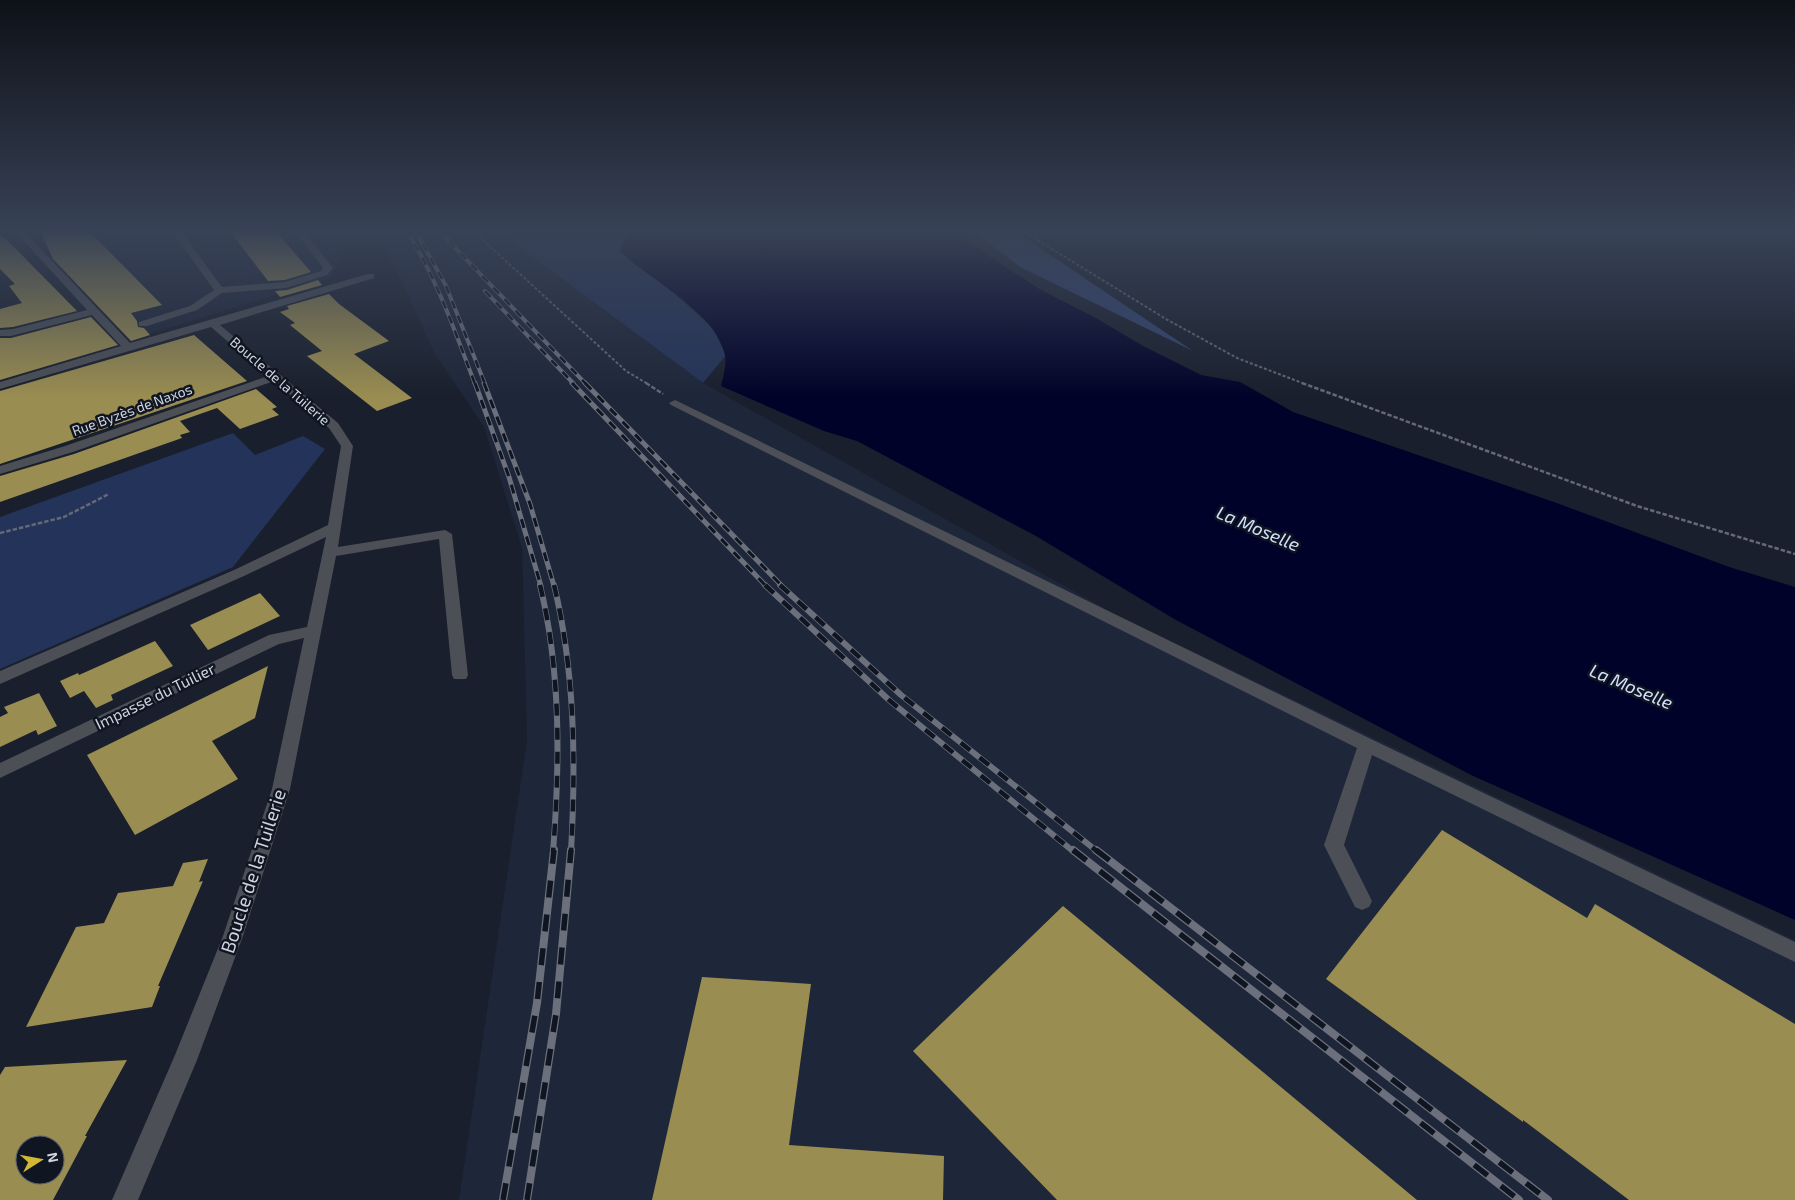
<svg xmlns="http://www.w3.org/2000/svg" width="1795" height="1200" font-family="'Exo 2',sans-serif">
  <rect width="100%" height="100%" fill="#191f2c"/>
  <path fill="#1e2639" d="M40,230H352L340,261L330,278L136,338L114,318L43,237Z
    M373,230H467L506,237L703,383L1111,612L1795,940V1200H459L527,740L522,548L484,427L435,354L401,280Z"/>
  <path fill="#243359" d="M467,230H630L627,235L630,261L660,281L712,327L726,355L703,383L506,237Z
    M233,433L255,455L303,436L325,449L233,567L0,669V517Z"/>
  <path fill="#334472" d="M971,230H1013L1193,351L1022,268Z"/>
  <path fill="#010229" d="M630,230H949L1041,290L1096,318L1143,346L1201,375L1240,382L1293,412L1554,502L1729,567L1795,587V920L1471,775L1176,620L1036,536L857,441L824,431L721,386C723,377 727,364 725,355C717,312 647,279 619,250Z"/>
  <path fill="#9a8d51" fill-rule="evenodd" d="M40,230H88L162,305L131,313L137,321L138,327L144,328L150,335L131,341L53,259Z
    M229,230H275L311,272L285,280L268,281Z
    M0,234L15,248L77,311L13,327L0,328V309L22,303L9,286L15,284L0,269Z
    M318,280L322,285L280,297L275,291L287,290Z
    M329,294L339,304L389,341L354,354L412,398L377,411L307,356L322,351L290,325L295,323L280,312L289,309L287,306Z
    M91,317L118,345L0,380V338H11Z
    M194,335L247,381L0,464V391Z
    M256,389L277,407L272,409L279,415L240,429L217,408L180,421L190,432L180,435L182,438L0,502V476L74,454Z
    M260,593L280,616L208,650L190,625Z
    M155,641L173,666L111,695L113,700L96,708L84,691L70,698L60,681L78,673L79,675Z
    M268,666L255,718L212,741L238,779L135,835L87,755Z
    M39,693L57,726L38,735L36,730L0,747V717L8,713L4,707Z
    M1442,830L1587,918L1595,904L1795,1024V1200H1629L1523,1120V1122L1326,979Z
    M208,859L199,882L203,881L158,986H160L152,1007L26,1027L76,927L104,923L118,893L173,886L183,863Z
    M1063,906L1417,1200H1057L913,1051Z
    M702,977L811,984L789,1145L944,1156L943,1200H652Z
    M127,1060L85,1136H87L53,1200H0V1075L5,1067ZM25,1145H55V1175H25Z"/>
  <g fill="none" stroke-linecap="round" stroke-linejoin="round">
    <path stroke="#646975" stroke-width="2" stroke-dasharray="3 2" stroke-linecap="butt" d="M472,230L626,371L648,384
      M1021,230L1166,319L1237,358L1305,384"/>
    <path stroke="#646975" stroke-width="2.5" stroke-dasharray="4.5 2" stroke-linecap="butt" d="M646,383L663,394
      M1302,383L1637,506L1795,554
      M0,533L64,517L109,494"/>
    <path fill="#4c4f56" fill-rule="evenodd" d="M14,230H23L130,343L368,274H374V278L220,325L338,423L353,446L338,547L445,530L452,534L468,675L466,679H454L452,675L439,539L336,556L290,789L243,936L197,1060L138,1200H112L175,1055L223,936L272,789L304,638L279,644L0,778V763L269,635L307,627L326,537L244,576L0,684V671L234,570L328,525L341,446L329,428L274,381L73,452L0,474V466L65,446L268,376L211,327L0,389V382L121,346L92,315L11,336H0V330L13,329L87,310Z
      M171,230H180L222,287L285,282L321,271L323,268L294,230H303L333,268L327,275L286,288L222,293L197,310L147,326H139V322L190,306L214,290Z
      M675,400L1373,740L1795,942V962L1372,755L1344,845L1372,901L1369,907L1362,910L1355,907L1324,845L1357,748L671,405L669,403Z"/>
    <g stroke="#6b707c" stroke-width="4">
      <path id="rail-far3" d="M406,230C437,278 455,332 475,384
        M415,230L446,286L485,384
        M438,230L586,384
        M485,291L574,384"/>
    </g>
    <g stroke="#6b707c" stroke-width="5">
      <path id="rail-far2" d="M475,383L509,477L541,586
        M484,383L530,504L554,586
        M572,383L766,586
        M585,383L782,586"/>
    </g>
    <g stroke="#6b707c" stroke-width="6">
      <path id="rail-far1" d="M540,585C561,671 560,764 553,852
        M554,585C575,671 576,763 571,852
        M765,585L889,700L1074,852
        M780,585L901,695L1098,852"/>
    </g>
    <g stroke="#6b707c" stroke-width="8">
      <path id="rail" d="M1073,850L1519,1200
        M1096,850L1548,1200
        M503,1200L537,1003L554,850
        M527,1200L556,1014L571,850"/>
    </g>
    <use href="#rail-far3" stroke="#101522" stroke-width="2.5" stroke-dasharray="8" stroke-linecap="butt"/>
    <use href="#rail-far2" stroke="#101522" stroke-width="3" stroke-dasharray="9" stroke-linecap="butt"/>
    <use href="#rail-far1" stroke="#101522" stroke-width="4.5" stroke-dasharray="12" stroke-linecap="butt"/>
    <use href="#rail" stroke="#101522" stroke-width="5.5" stroke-dasharray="17" stroke-linecap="butt"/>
  </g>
  <linearGradient id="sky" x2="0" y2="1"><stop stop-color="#0e1118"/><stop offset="0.58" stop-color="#384256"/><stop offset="1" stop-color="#384256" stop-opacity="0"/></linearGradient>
  <rect width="1795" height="398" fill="url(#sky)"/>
  <g text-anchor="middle" stroke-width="5" stroke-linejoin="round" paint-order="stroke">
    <g font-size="14" fill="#cfd3dd" stroke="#101522">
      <text transform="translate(280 381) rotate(41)" y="5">Boucle de la Tuilerie</text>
      <text transform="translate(132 410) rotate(-20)" y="5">Rue Byzès de Naxos</text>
    </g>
    <g font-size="16" fill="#cfd3dd" stroke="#101522">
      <text transform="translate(155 696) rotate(-26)" y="6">Impasse du Tuilier</text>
    </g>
    <g font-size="18" font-style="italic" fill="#d2e0fe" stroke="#101522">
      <text transform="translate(1258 529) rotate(23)" y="6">La Moselle</text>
      <text transform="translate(1631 687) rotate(23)" y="6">La Moselle</text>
    </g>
    <g font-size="19" fill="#cfd3dd" stroke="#101522">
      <text transform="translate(253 871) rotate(-72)" y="7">Boucle de la Tuilerie</text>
    </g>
  </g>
  <g transform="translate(40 1160) rotate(79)"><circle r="24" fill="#101522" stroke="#5c616d"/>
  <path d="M0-4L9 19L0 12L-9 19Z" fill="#d1b736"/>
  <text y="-8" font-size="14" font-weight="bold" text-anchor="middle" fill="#cfd3dd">N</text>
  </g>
</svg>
